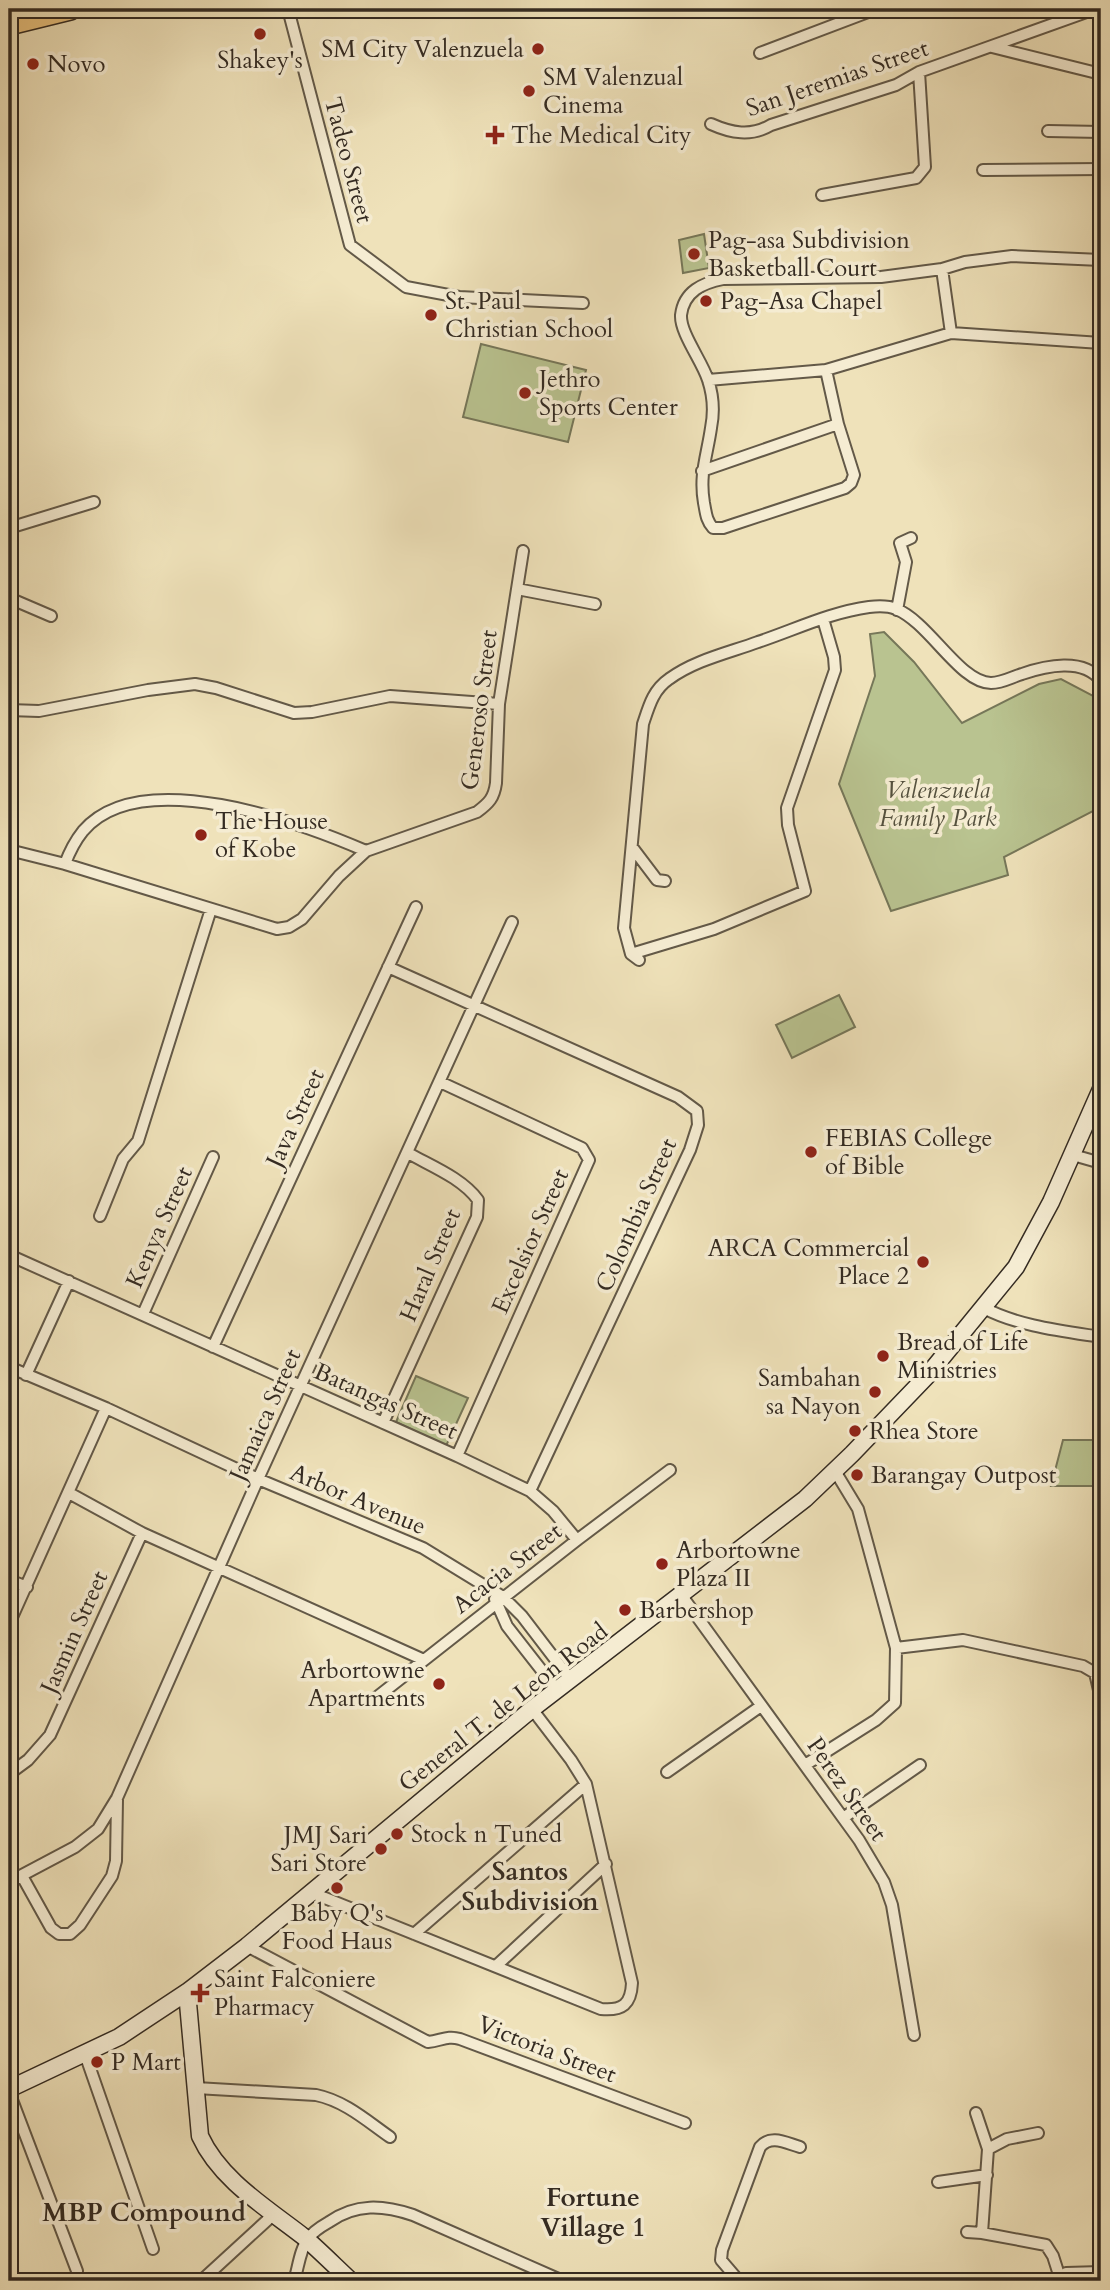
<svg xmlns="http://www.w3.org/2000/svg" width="1110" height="2290" font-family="Cardo,serif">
  <rect width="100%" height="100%" fill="#efe2ba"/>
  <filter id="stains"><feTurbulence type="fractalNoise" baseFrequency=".00286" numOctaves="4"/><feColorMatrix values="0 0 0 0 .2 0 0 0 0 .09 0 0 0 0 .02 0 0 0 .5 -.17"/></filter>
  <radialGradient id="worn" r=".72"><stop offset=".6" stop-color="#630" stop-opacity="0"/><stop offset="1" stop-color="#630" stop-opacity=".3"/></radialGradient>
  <path fill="#b9c390" stroke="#767759" stroke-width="2" d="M704,234L709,268L683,273L679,240Z
    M481,344L586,370L568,442L463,417Z
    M884,632L914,662L962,723L1039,684L1061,679L1101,700V807L1004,857L1008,875L891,911L839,784L875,676L870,634Z
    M839,995L855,1027L792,1058L776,1025Z
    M416,1376L468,1398L446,1446L396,1422Z
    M1063,1440H1101V1486H1051Z"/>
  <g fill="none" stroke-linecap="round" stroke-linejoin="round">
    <g stroke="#635948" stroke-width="14">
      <path id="street" d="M288,9L350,245L406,287L459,297L583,303
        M992,47L1101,74
        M760,53L876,9
        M711,124C731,133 751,137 771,125L896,85L919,72L1095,9
        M1048,131L1101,132
        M983,170L1101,169
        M822,195L916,178L925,167L919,72
        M942,269L951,333
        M826,370L838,424L854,475L851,483L845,488L735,524L723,528H713C706,520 706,513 704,503C699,474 707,456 711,428C714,413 713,395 708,380C702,361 680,333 681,315C684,291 703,283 723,279L881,277L942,269L965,262L1012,256L1101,260
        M708,380L826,370L951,333L1101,343
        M702,471L838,424
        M9,528L94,502
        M517,589L523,551
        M9,598L51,616
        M897,610L906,562L900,543L911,538
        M9,710L39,711L148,690L195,684L216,688L294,713L312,712L390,696L499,704
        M632,847L657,880L665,881
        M9,850L65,864L277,929L289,927L302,919L339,876L366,851L477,812C489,803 494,798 496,783L499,704L517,589L595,604
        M65,864C69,853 75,841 83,831C140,764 299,822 366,851
        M631,954L714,929L805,891L788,825L787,808L835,670L834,657L823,619
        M639,960L631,954L624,928L643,724C649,706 653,690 669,679C695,660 728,653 758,642C794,630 831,612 869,607C877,606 889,606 896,609C929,622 960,683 991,683C1002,683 1012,677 1022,674C1045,666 1084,657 1101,681
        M388,967L678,1097L697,1111L698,1125L690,1150L530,1491
        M440,1082L582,1148L589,1160L457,1456
        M1073,1155L1101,1163
        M100,1216L123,1159L138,1141L211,909
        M9,1255L457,1456L530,1491L553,1511L577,1540
        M982,1307C1017,1326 1062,1331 1101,1337
        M143,1314L213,1157
        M213,1347L416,907
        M9,1367L106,1408L258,1479L423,1548L503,1597L522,1616L571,1680
        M26,1375L69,1281
        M383,1423L477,1217L478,1200C462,1178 431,1166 408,1153
        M835,1471L858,1509L896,1648L963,1640L1083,1666L1095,1673L1101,1699
        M69,1493L142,1533L424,1660
        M9,1580L27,1587
        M682,1596L859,1840L884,1882L892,1905L914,2035
        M495,1599L507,1626L557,1690
        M9,1624L106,1408
        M372,1701L577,1540L670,1470
        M805,1765L876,1720L895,1703L896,1648
        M667,1772L761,1706
        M9,1774L28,1760L50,1735L142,1533
        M843,1818L920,1765
        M22,1876L51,1928L59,1934H70L80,1925L112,1876L116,1861L117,1800
        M9,1882L75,1847L98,1829L117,1798L258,1479L512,922
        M310,1892L601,2009C623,2011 631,2004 632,1983L586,1784L571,1760L532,1709
        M414,1934L586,1784
        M247,1946L428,2042C441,2041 447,2035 460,2039L685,2123
        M496,1966L606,1864
        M85,2054L153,2249
        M196,2088L316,2095C345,2101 367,2121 390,2137
        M9,2092L77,2271
        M976,2113L988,2149L982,2233
        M988,2149L1007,2139L1038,2133
        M938,2182L987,2175
        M967,2232L982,2233L1046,2245L1053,2256L1060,2278
        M201,2281L274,2214
        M294,2281C298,2269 300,2249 308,2239C312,2232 322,2226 329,2222C356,2203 383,2205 413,2215L563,2281
        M739,2281L721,2260L722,2250L760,2147C771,2134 786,2143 800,2147
        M1060,2281L1066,2273L1101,2272"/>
    </g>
    <g stroke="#342b22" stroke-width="19">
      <path id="secondary" d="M187,1992L200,2136C220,2180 267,2208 304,2237C320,2251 336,2267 351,2281
        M9,2089L119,2037L187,1992L247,1946L532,1709L805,1499L852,1454L927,1376L1016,1267L1051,1202L1101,1089"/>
    </g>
    <g stroke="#342b22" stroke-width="24">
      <path id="highway" d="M9,24L70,9"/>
    </g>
    <use href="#street" stroke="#f5ecd2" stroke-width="10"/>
    <use href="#secondary" stroke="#f5ecd2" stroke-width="16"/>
    <use href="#highway" stroke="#e8c17d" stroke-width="21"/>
  </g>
  <g fill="#8f2418" stroke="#f5ecd2" stroke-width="2.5">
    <circle cx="260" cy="34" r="7"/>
    <circle cx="538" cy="49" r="7"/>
    <circle cx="33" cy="64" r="7"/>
    <circle cx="529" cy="91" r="7"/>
    <path d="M491.5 124.5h7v7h7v7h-7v7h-7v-7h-7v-7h7z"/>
    <circle cx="694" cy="254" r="7"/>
    <circle cx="706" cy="301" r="7"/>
    <circle cx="431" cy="315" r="7"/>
    <circle cx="525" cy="393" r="7"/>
    <circle cx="201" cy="835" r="7"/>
    <circle cx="811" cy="1152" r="7"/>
    <circle cx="923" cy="1262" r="7"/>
    <circle cx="883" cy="1356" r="7"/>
    <circle cx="875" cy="1392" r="7"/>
    <circle cx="855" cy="1431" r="7"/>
    <circle cx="857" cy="1475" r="7"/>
    <circle cx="662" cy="1564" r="7"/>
    <circle cx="625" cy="1610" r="7"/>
    <circle cx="439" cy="1684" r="7"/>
    <circle cx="397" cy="1834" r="7"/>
    <circle cx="381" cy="1849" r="7"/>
    <circle cx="337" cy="1888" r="7"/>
    <path d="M196.5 1982.5h7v7h7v7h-7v7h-7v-7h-7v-7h7z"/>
    <circle cx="97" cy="2062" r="7"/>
  </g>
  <g text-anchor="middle" stroke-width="7" stroke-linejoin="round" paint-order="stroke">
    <g font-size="24" fill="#342b22" stroke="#f5ecd2" text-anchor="start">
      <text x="524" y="57" text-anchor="end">SM City Valenzuela</text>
      <text x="260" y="68" text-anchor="middle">Shakey's</text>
      <text x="47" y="72">Novo</text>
      <text x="543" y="85">SM Valenzual<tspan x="543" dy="28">Cinema</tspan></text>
      <text x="511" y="143">The Medical City</text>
      <text x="708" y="248">Pag-asa Subdivision<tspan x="708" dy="28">Basketball Court</tspan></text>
      <text x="445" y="309">St. Paul<tspan x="445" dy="28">Christian School</tspan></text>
      <text x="720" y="309">Pag-Asa Chapel</text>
      <text x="539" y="387">Jethro<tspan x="539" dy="28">Sports Center</tspan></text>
      <text x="215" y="829">The House<tspan x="215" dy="28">of Kobe</tspan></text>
      <text x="825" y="1146">FEBIAS College<tspan x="825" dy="28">of Bible</tspan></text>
      <text x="909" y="1256" text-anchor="end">ARCA Commercial<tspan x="909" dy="28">Place 2</tspan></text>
      <text x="897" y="1350">Bread of Life<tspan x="897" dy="28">Ministries</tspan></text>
      <text x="861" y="1386" text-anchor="end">Sambahan<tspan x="861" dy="28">sa Nayon</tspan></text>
      <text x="869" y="1439">Rhea Store</text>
      <text x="871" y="1483">Barangay Outpost</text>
      <text x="676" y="1558">Arbortowne<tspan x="676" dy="28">Plaza II</tspan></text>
      <text x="639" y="1618">Barbershop</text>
      <text x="425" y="1678" text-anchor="end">Arbortowne<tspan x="425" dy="28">Apartments</tspan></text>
      <text x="411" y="1842">Stock n Tuned</text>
      <text x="367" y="1843" text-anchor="end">JMJ Sari<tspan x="367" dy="28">Sari Store</tspan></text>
      <text x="337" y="1921" text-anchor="middle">Baby Q's<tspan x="337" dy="28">Food Haus</tspan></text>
      <text x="214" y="1987">Saint Falconiere<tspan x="214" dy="28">Pharmacy</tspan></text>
      <text x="111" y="2070">P Mart</text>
    </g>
    <g font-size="24" fill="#342b22" stroke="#f5ecd2">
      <text transform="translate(837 78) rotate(-19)" y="8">San Jeremias Street</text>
      <text transform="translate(349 160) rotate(75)" y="8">Tadeo Street</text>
      <text transform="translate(479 710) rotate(-83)" y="8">Generoso Street</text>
      <text transform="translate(295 1118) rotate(-65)" y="8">Java Street</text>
      <text transform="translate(636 1215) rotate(-66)" y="8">Colombia Street</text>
      <text transform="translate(159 1227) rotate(-66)" y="8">Kenya Street</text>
      <text transform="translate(530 1241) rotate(-66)" y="8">Excelsior Street</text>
      <text transform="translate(430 1265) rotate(-67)" y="8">Haral Street</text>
      <text transform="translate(386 1401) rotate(24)" y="8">Batangas Street</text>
      <text transform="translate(265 1415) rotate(-66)" y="8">Jamaica Street</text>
      <text transform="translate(358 1499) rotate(23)" y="8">Arbor Avenue</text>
      <text transform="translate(507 1568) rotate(-38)" y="8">Acacia Street</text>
      <text transform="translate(74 1632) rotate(-66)" y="8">Jasmin Street</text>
      <text transform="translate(503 1707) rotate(-38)" y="8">General T. de Leon Road</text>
      <text transform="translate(847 1789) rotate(55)" y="8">Perez Street</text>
      <text transform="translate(547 2049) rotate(21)" y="8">Victoria Street</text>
    </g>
    <g font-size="24" font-style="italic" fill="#55513e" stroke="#f5ecd2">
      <text x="938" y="798">Valenzuela<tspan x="938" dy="28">Family Park</tspan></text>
    </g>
    <g font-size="26" font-weight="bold" fill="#342b22" stroke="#f5ecd2">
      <text x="530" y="1880">Santos<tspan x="530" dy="30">Subdivision</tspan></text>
      <text x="593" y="2206">Fortune<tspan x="593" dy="30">Village 1</tspan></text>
      <text x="144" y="2221">MBP Compound</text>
    </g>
  </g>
  <rect width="1110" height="2290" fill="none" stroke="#efe2ba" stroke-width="35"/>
  <rect x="10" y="10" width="1089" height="2269" fill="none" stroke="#342b22" stroke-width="3.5"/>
  <rect x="18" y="18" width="1075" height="2255" fill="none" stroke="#342b22" stroke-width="2"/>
  <rect width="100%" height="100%" filter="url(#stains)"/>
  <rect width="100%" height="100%" fill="url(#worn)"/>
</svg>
